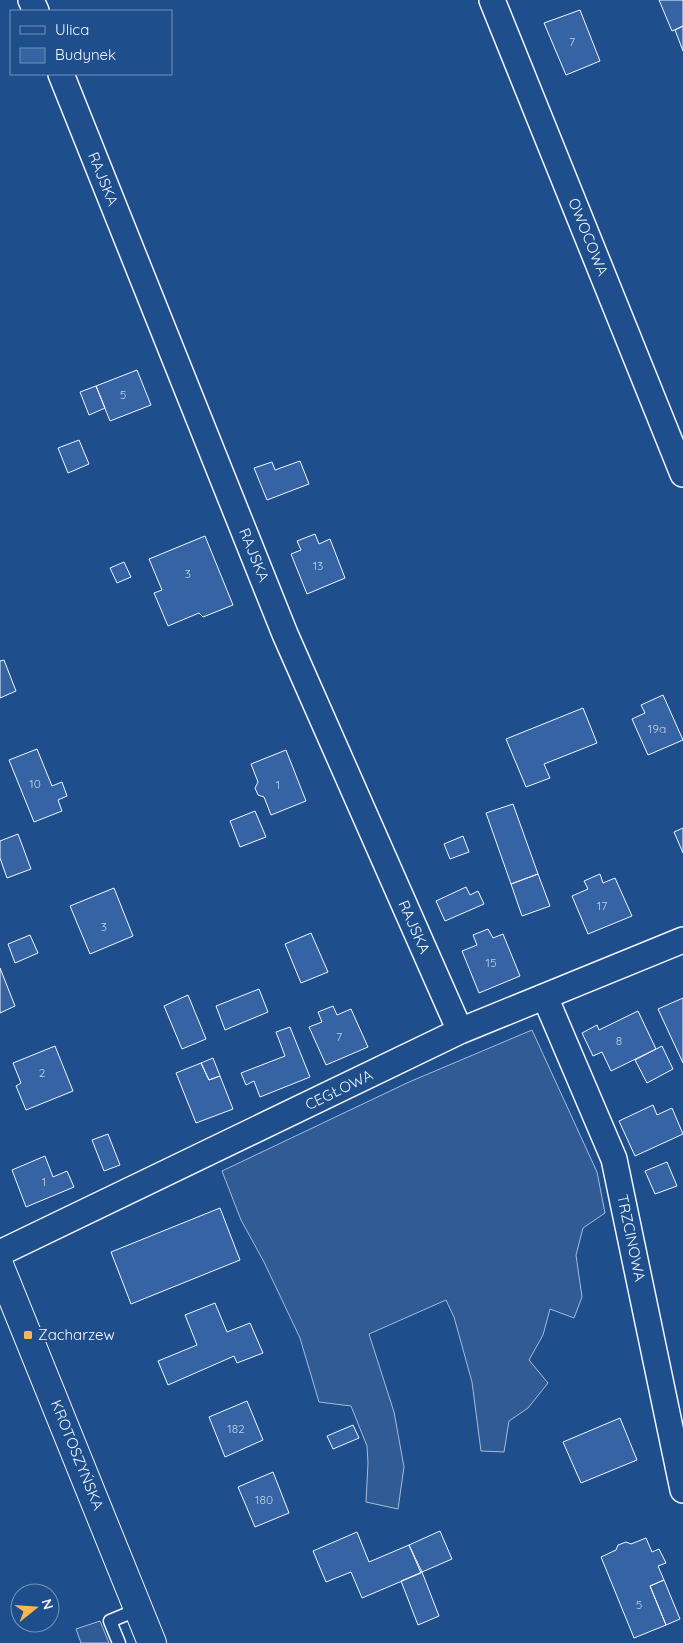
<svg xmlns="http://www.w3.org/2000/svg" width="683" height="1643" font-family="Quicksand,sans-serif">
  <rect width="100%" height="100%" fill="#1f4e8c"/>
  <path fill="#305b95" stroke="#a8bbd7" d="M532,1030L597,1172L605,1213L583,1228L576,1255L582,1297L574,1318L550,1309L543,1335L529,1360L548,1383L528,1408L509,1421L504,1452L481,1451L472,1382L454,1317L446,1300L369,1334L394,1412L404,1467L398,1509L366,1502L368,1463L367,1446L351,1406L319,1402L300,1338L264,1262L241,1220L222,1171L409,1082Z
    M100,1621L109,1643H81L76,1629Z"/>
  <path fill="#3563a3" stroke="#f2f6ff" d="M659,0H683V26L672,31Z
    M580,10L600,61L566,75L544,23Z
    M683,26V51L675,30Z
    M137,370L151,405L110,421L96,386Z
    M96,386L105,408L89,415L80,392Z
    M79,440L89,464L68,473L58,448Z
    M300,461L309,484L267,500L254,468L272,462L275,470Z
    M315,534L319,544L330,539L345,578L307,594L291,554L301,550L297,541Z
    M205,536L233,605L203,617L199,613L168,626L154,593L162,590L149,559Z
    M124,562L131,577L117,583L110,568Z
    M4,660L16,691L0,698V661Z
    M663,695L683,740L648,755L632,719L645,713L641,705Z
    M583,708L597,743L544,764L550,778L526,787L506,739Z
    M37,749L52,786L62,782L67,796L58,800L62,811L34,822L9,760Z
    M286,750L306,801L271,815L264,797L258,795L255,788L258,782L251,764Z
    M513,804L538,874L511,884L486,813Z
    M255,811L266,837L240,847L230,821Z
    M683,828V853L674,832Z
    M18,834L31,869L7,878L0,858V841Z
    M463,836L469,852L450,859L444,844Z
    M538,874L550,906L522,916L511,884Z
    M600,874L603,883L615,878L632,916L588,934L572,896L588,889L584,881Z
    M466,887L470,895L478,891L484,904L445,921L436,901Z
    M114,888L133,936L90,954L70,906Z
    M488,929L493,938L503,934L520,976L479,993L462,951L477,945L473,935Z
    M311,933L328,972L301,983L285,944Z
    M30,935L38,953L15,963L8,944Z
    M0,968L15,1006L0,1013Z
    M259,989L268,1012L225,1030L216,1006Z
    M188,995L206,1039L182,1049L164,1006Z
    M683,998V1063L658,1009Z
    M333,1006L337,1015L351,1009L368,1047L326,1065L309,1027L322,1022L318,1012Z
    M638,1011L656,1049L611,1071L602,1052L593,1056L582,1033L597,1025L599,1030Z
    M290,1027L310,1077L260,1097L254,1081L246,1085L241,1073L285,1056L276,1032Z
    M55,1046L73,1091L26,1110L16,1086L21,1083L13,1063Z
    M662,1046L673,1069L647,1083L635,1060Z
    M213,1058L220,1076L209,1080L201,1063Z
    M201,1063L209,1080L220,1076L233,1109L196,1123L176,1073Z
    M653,1105L657,1115L672,1108L683,1134L635,1156L619,1121Z
    M108,1134L120,1165L104,1171L92,1140Z
    M45,1156L53,1177L67,1171L74,1187L26,1207L12,1170Z
    M667,1162L677,1186L655,1194L645,1171Z
    M220,1208L240,1260L131,1304L111,1252Z
    M215,1303L227,1332L250,1323L263,1353L237,1363L234,1356L168,1385L158,1361L197,1345L185,1315Z
    M247,1401L263,1440L225,1457L209,1417Z
    M620,1418L637,1460L581,1483L563,1442Z
    M353,1425L359,1438L333,1449L327,1436Z
    M273,1472L289,1513L255,1527L238,1487Z
    M440,1531L452,1559L422,1572L409,1545Z
    M357,1532L369,1562L409,1545L421,1573L362,1598L351,1572L326,1582L313,1551Z
    M646,1538L652,1552L659,1549L666,1563L658,1566L664,1580L650,1586L666,1625L634,1638L601,1557L616,1550L618,1545L626,1542L631,1544Z
    M422,1572L439,1616L418,1625L401,1581Z
    M664,1580L680,1619L666,1625L650,1586Z"/>
  <g fill="none" stroke-linecap="round" stroke-linejoin="round">
    <g stroke="#f2f6ff" stroke-width="15">
      <path id="lane" d="M119,1643L110,1621L139,1609"/>
    </g>
    <g stroke="#f2f6ff" stroke-width="28">
      <path id="street" d="M31,0L36,11
        M492,0L683,474
        M61,74L285,634L460,1031
        M545,997L614,1159L683,1490
        M0,1253L460,1031L683,940"/>
    </g>
    <g stroke="#f2f6ff" stroke-width="30">
      <path id="primary" d="M0,1267L152,1643"/>
    </g>
    <use href="#lane" stroke="#1f4e8c" stroke-width="12"/>
    <use href="#street" stroke="#1f4e8c" stroke-width="25"/>
    <use href="#primary" stroke="#1f4e8c" stroke-width="28"/>
  </g>
  <rect fill="#ffb74d" stroke="#1f4e8c" stroke-width="2" x="23" y="1330" width="10" height="10" rx="2.5"/>
  <g text-anchor="middle" stroke-width="4" stroke-linejoin="round" paint-order="stroke">
    <g font-size="12" fill="#c3d1e8">
      <text x="572" y="46">7</text>
      <text x="123" y="399">5</text>
      <text x="318" y="570">13</text>
      <text x="188" y="578">3</text>
      <text x="657" y="733">19a</text>
      <text x="35" y="788">10</text>
      <text x="278" y="789">1</text>
      <text x="602" y="910">17</text>
      <text x="104" y="931">3</text>
      <text x="491" y="967">15</text>
      <text x="339" y="1041">7</text>
      <text x="619" y="1045">8</text>
      <text x="42" y="1077">2</text>
      <text x="44" y="1186">1</text>
      <text x="236" y="1433">182</text>
      <text x="264" y="1504">180</text>
      <text x="639" y="1609">5</text>
    </g>
    <g font-size="15" fill="#f2f6ff" stroke="#1f4e8c">
      <text transform="translate(103 179) rotate(68)" y="5">RAJSKA</text>
      <text transform="translate(588 237) rotate(68)" y="5">OWOCOWA</text>
      <text transform="translate(254 555) rotate(68)" y="5">RAJSKA</text>
      <text transform="translate(414 927) rotate(66)" y="5">RAJSKA</text>
      <text transform="translate(339 1090) rotate(-26)" y="5">CEGŁOWA</text>
      <text transform="translate(631 1238) rotate(78)" y="5">TRZCINOWA</text>
      <text transform="translate(77 1455) rotate(68)" y="5">KROTOSZYŃSKA</text>
    </g>
    <g font-size="15" fill="#f2f6ff" stroke="#1f4e8c" text-anchor="start">
      <text x="38" y="1340">Zacharzew</text>
    </g>
  </g>
  <rect x="10" y="10" width="162" height="65" fill="#1f4e8c" stroke="#7391ba"/>
  <rect x="20" y="26" width="25" height="8" fill="#1f4e8c" stroke="#7391ba"/>
  <text x="55" y="35" font-size="15" fill="#f2f6ff">Ulica</text>
  <rect x="20" y="48" width="25" height="15" fill="#3563a3" stroke="#7391ba"/>
  <text x="55" y="60" font-size="15" fill="#f2f6ff">Budynek</text>
  <g transform="translate(35 1608) rotate(73)"><circle r="24" fill="#1f4e8c" stroke="#7391ba"/>
  <path d="M0-4L9 19L0 12L-9 19Z" fill="#ffb74d"/>
  <text y="-8" font-size="14" font-weight="bold" text-anchor="middle" fill="#f2f6ff">N</text>
  </g>
</svg>
